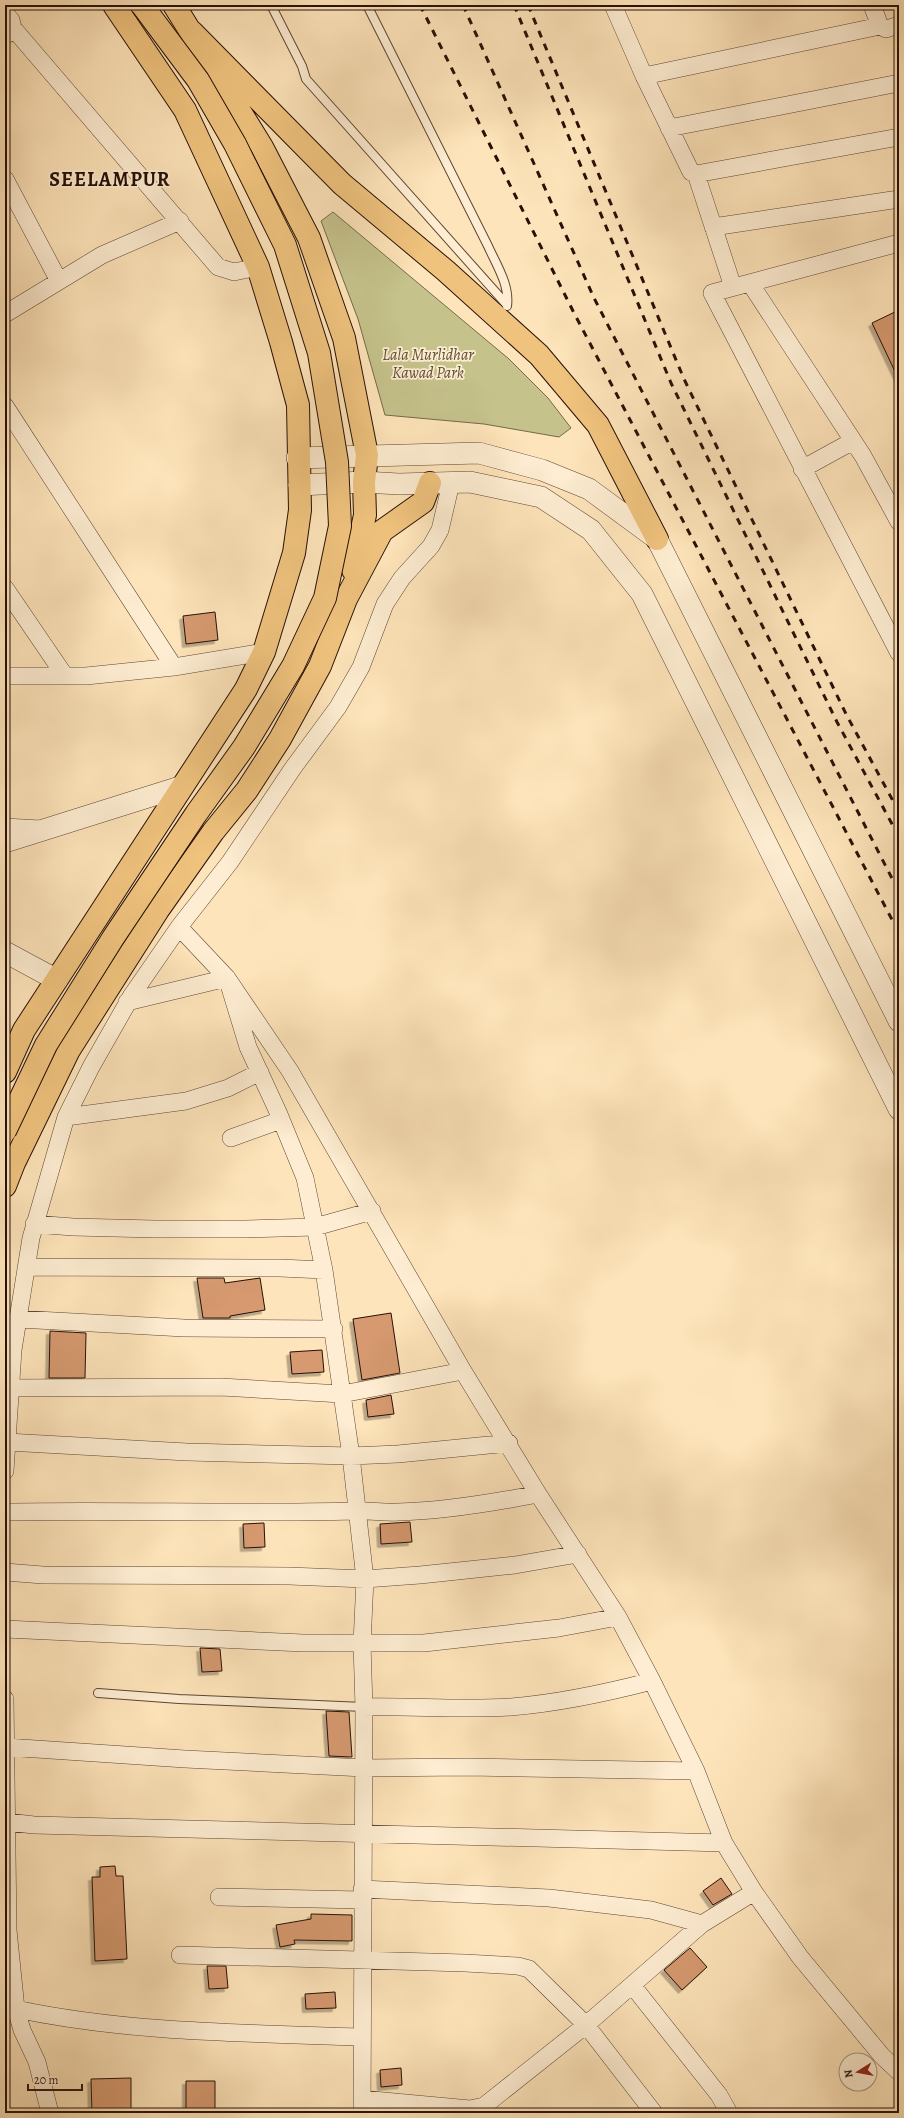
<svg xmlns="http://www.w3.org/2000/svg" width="904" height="2118" font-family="Alegreya,serif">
  <defs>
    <filter id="shadow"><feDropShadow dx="-3.5" dy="3.5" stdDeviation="0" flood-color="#0004"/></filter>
  </defs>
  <rect width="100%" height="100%" fill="#fee4ba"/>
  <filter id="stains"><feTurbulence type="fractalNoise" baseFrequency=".005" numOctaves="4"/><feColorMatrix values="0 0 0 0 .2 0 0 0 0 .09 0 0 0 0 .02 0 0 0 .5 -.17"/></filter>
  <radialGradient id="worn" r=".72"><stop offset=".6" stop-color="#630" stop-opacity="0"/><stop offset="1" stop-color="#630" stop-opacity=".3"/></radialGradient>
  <path fill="#c5c28c" stroke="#766949" d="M333,212L509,359L548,398L571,428L559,437L484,424L385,415L358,319L321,221Z"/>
  <path fill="#d69970" stroke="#271006" filter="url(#shadow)" d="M899,310V380L872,323Z
    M215,612L218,640L186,644L183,616Z
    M197,1278H224L225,1283L260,1278L265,1310L230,1316V1318H203Z
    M391,1313L400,1373L362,1380L353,1319Z
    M50,1331L86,1333L85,1378H49Z
    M322,1350L324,1372L292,1374L290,1352Z
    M391,1395L394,1414L368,1417L366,1400Z
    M410,1522L412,1542L381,1544L380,1524Z
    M264,1523L265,1547L244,1548L243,1524Z
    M200,1648L220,1649L222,1671L202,1672Z
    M326,1711L349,1712L352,1757L329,1756Z
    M115,1866L116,1876H123L127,1959L95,1961L92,1877H100V1867Z
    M721,1878L732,1894L713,1905L703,1891Z
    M311,1914L352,1915V1941L294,1940L295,1944L280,1947L276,1925L311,1919Z
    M690,1948L707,1967L682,1990L664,1970Z
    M207,1966H226L228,1988L209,1989Z
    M335,1992L336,2008L306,2009L305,1994Z
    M401,2068L402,2085L381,2087L380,2070Z
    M131,2078V2113H92L91,2079Z
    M186,2081H215V2113H186Z"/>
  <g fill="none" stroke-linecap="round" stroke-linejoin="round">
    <g stroke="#5d4533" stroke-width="10">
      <path id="service" d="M271,5L302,66L306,79L507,305
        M367,5L488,246C496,264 510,285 507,306
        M98,1693L179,1699L364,1707"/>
    </g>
    <g stroke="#5d4533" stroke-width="18">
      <path id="minor" d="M613,5L644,76L691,172L696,174L899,137
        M872,5L880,26
        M5,13L11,20L13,28L5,36
        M13,28L218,267L234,272L258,267
        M644,76L880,26L886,29L899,25
        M669,128L899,83
        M696,174L733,287
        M5,179L59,281
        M713,227L899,199
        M899,243L712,293L899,653
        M750,283L863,456L899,522
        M5,314L102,255L180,221
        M5,406L174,667
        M802,469L853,441
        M5,588L65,676
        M5,676H86L174,667L264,652
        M5,827L40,829
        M179,927L227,978L290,1071L463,1371L538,1494L618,1617L652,1681L696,1771L724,1843L754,1892L800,1957L882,2056L899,2072
        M127,1002L227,978L248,1047L278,1112L305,1178L324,1270L351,1456L365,1579L362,1644L364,1707L362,2113
        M66,1117L186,1101L228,1088L260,1072
        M231,1138L281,1120
        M34,1224L73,1227L155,1229H245L315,1227L372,1211
        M27,1267L280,1268L324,1270
        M18,1319L184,1328L334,1329
        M10,1388L221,1387L342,1394L463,1371
        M7,1442L187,1452L351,1456L398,1454L509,1443
        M5,1471L13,1350L31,1238L66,1117L91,1067L132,995L179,927L230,862L293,768L338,707L361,667L385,604L402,578L431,546L440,530L451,483
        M5,1512C122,1510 238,1514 355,1511C369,1510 383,1513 398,1512C445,1511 492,1503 538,1494
        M5,1572L43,1575L289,1576L365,1579L420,1575L515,1565L578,1554
        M5,1629L303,1643H424L559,1628L618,1617
        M5,1699L8,1930L16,2009L22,2030L37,2062L50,2113
        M364,1707C413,1706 463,1710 511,1707C559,1703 606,1693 652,1681
        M6,1747L185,1759L364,1768L468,1767L696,1771
        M8,1822L34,1825L724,1843
        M362,1889L549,1898L651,1910L702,1924
        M219,1897L362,1900
        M180,1955L465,1963L518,1966L529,1969L586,2025L654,2113
        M632,1985L719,2095L729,2113
        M16,2009C129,2033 247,2033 361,2037
        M362,2099L470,2109L484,2106L586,2025L702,1924L754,1892"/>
    </g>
    <g stroke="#5d4533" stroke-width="22">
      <path id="tertiary" d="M297,458L479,453L542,470L589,489L657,539L899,1021
        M299,485L364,482L399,484L470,482L541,497L591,530L642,594L899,1109
        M5,842L183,786
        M5,952L57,980"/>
    </g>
    <g stroke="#271006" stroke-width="24">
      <path id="trunk" d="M174,5L262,147L309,238L344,338L367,455L364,482L365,515L353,570
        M192,32L342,184L446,271L539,355L598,425L657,539
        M5,1072L24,1030L246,689L264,652L294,553L300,510L298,405L281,342L258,267L185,110L114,5
        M5,1186L14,1163L69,1050L158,910L213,832L247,790L280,739L320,666L346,599L382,531L423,502L430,483"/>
    </g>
    <use href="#service" stroke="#feedd2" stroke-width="8"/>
    <use href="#minor" stroke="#feedd2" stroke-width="17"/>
    <use href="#tertiary" stroke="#feedd2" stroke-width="21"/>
    <use href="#trunk" stroke="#efc27d" stroke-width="22"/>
    <path stroke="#271006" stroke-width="3" stroke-dasharray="7 7" stroke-linecap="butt" d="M420,5L573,311L899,933
      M463,5L594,298L899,892
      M514,5L671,383L837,722L899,837
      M528,5L684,379L846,714L899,812"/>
    <g stroke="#271006" stroke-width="24" stroke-linecap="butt">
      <path id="trunk-bridge" d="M5,1131L46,1045L113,938L196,814L244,747L293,666L325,598L340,526L337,462L319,353L285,245L235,144L198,80L142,5"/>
    </g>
    <use href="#trunk-bridge" stroke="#efc27d" stroke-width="22"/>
  </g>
  <g text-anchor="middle" stroke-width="3.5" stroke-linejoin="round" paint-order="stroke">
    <g font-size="16" font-style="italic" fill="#5e4e35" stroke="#feedd2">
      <text x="428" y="360">Lala Murlidhar<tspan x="428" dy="18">Kawad Park</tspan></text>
    </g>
    <g font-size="20" font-weight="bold" letter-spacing="1" fill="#271006" stroke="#feedd2">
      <text x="110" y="186">SEELAMPUR</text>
    </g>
  </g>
  <rect width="904" height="2118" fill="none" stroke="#fee4ba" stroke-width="20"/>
  <rect x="6" y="6" width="892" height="2106" fill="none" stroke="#271006" stroke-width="2"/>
  <rect x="10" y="10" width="884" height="2098" fill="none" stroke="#271006"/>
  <g transform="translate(858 2072) rotate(259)"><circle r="19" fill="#feedd2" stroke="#a89580"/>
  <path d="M0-3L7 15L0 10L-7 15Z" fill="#8f2418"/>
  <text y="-6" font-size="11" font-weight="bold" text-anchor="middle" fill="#271006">N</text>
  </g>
  <path d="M28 2084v6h54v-6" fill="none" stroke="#271006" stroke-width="2"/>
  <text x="34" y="2084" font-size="12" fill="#271006" stroke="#feedd2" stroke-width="3" paint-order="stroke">20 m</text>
  <rect width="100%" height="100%" filter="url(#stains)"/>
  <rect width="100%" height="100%" fill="url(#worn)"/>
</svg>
